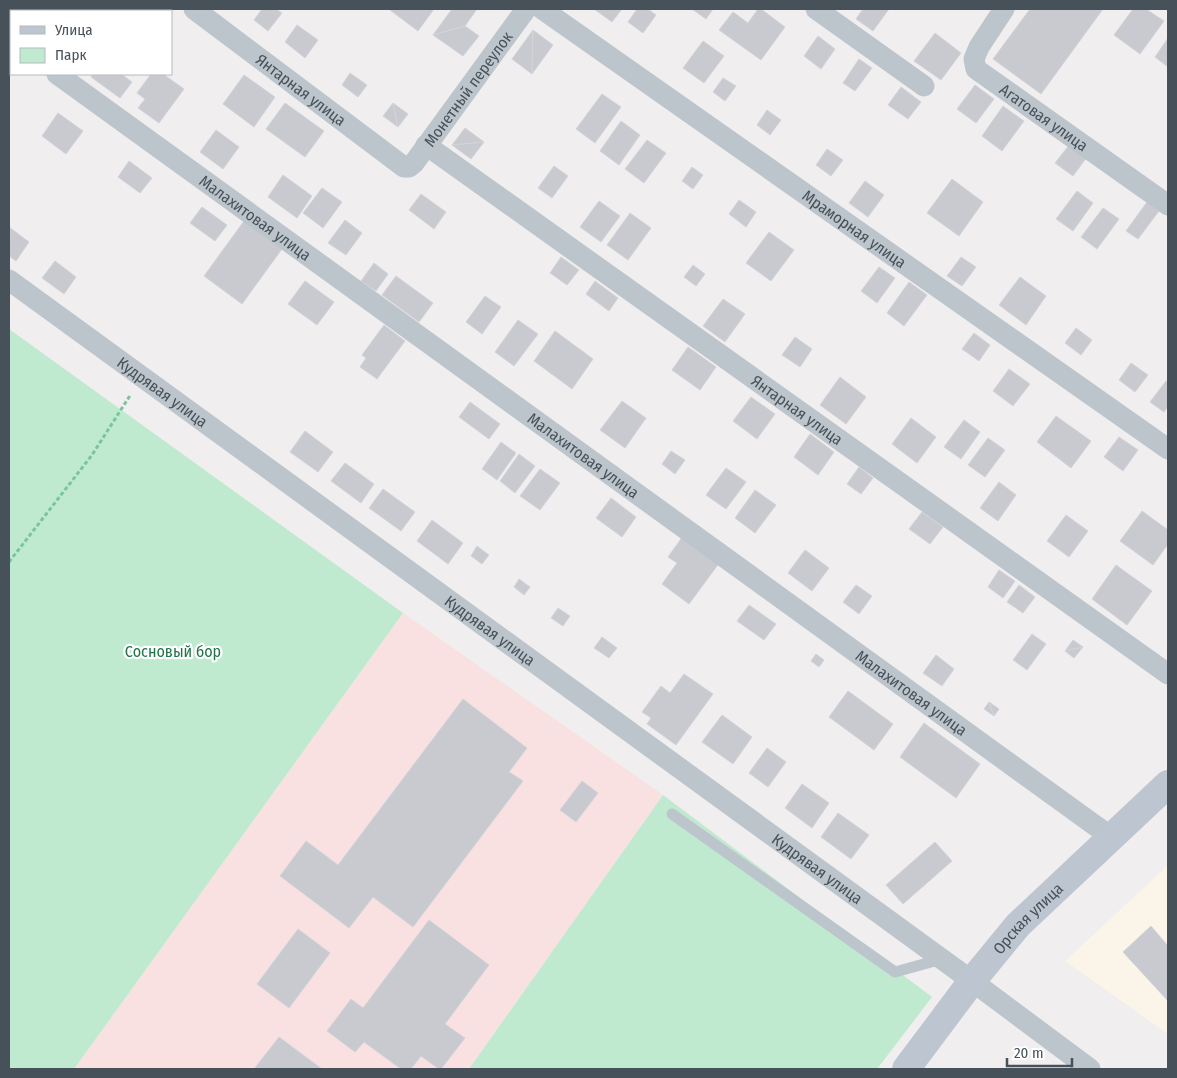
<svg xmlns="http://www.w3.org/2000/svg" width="1177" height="1078" font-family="'Fira Sans Condensed',sans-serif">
  <rect width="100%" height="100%" fill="#f0eeee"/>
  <path fill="#faf5e8" d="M1168,865V1034L1065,961Z"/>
  <path fill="#f8e1e0" d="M403,613L663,795L469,1069H74Z"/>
  <path fill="#bfead0" d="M9,329L403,613L74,1069H9Z
    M663,795L932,997L877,1069H469Z"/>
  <path fill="#c8cad0" stroke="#d2d4d9" d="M101,9H132L131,11H105Z
    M262,9H276L282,13L268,31L254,20Z
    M391,9H434L418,31L390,10Z
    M452,9H477L465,26L433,35Z
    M594,9H622L612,22Z
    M637,9H648L656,15L643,33L628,22Z
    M692,9H713L706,19Z
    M758,9H761L785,27L761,60L719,30L733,12L748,23Z
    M863,9H889L873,31L856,19Z
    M1030,9H1103L1041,94L993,59Z
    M1133,9H1146L1164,21L1140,54L1114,35Z
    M297,25L318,40L305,58L285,42Z
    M465,26L479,36L463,56L433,35Z
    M533,30L532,74L512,59Z
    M533,30L553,45L532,74Z
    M935,33L961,53L941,80L914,61Z
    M818,36L835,49L821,69L804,56Z
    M1168,38V67L1155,57Z
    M703,41L724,56L704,83L683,68Z
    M859,59L872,68L855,91L843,83Z
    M350,73L367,85L358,97L342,85Z
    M93,74H121L132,82L120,98L91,77Z
    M151,74H163L184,89L159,123L138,108L145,99L137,93Z
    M244,75L275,97L254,127L223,104Z
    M723,78L736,86L725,101L713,92Z
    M975,85L994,99L976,123L957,109Z
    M901,87L921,102L908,119L888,105Z
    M602,94L621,107L595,143L576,129Z
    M285,103L324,131L305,157L266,129Z
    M393,103L398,127L383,116Z
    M393,103L408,114L398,127Z
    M1003,106L1024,121L1002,151L982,136Z
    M767,110L781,120L770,135L757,125Z
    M58,113L83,131L66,154L42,136Z
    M621,121L640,135L619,165L600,151Z
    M465,128L484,142L452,145Z
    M216,130L239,147L223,169L200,152Z
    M647,140L666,153L644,183L625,169Z
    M484,142L471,159L452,145Z
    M1070,144L1087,157L1073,176L1055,163Z
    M827,149L843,160L831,176L816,165Z
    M129,161L152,178L140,193L118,177Z
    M554,166L568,176L552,198L538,188Z
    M692,167L703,175L693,189L682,181Z
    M283,175L312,196L297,218L268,197Z
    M952,179L983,202L959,236L927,213Z
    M865,181L884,195L868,217L849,203Z
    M322,188L342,202L323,228L303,213Z
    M1077,191L1093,203L1073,231L1056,219Z
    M421,194L446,212L434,229L409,210Z
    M739,200L756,212L746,227L729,214Z
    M599,201L620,216L601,242L580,227Z
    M1147,202L1159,211L1138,239L1126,231Z
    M202,207L227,225L215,241L190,223Z
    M1103,208L1119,219L1097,249L1081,237Z
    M630,213L651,228L628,260L607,245Z
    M345,220L362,233L346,255L328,243Z
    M244,221L282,249L242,304L204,276Z
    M9,227L29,242L16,261L9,256Z
    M769,232L794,250L771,281L746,263Z
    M561,257L579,270L567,285L550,273Z
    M961,257L976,267L962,286L947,276Z
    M55,261L76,277L64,294L42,278Z
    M374,263L388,274L376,291L361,281Z
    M693,265L705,274L696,286L684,277Z
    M879,267L895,278L877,303L861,291Z
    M396,276L433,303L419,322L382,295Z
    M1020,277L1046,296L1026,325L999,305Z
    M305,281L334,302L317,325L288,304Z
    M595,281L618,298L609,311L586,294Z
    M909,282L927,295L904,326L887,313Z
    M485,296L501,307L482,334L466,322Z
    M723,299L745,314L725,342L703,326Z
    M518,320L538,334L514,366L495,352Z
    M384,325L405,341L377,379L360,367L366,358L362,355Z
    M1076,328L1092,340L1081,355L1065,343Z
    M555,331L593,359L572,389L534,361Z
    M974,333L990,345L979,361L962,349Z
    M795,337L812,349L800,367L782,355Z
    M688,347L716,367L700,390L672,370Z
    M1131,363L1148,375L1135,392L1119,380Z
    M1009,369L1030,384L1013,406L993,391Z
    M840,377L866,397L846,424L820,405Z
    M1166,381L1168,382V406L1164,412L1150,402Z
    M751,397L775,414L757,439L733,421Z
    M622,401L646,418L625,448L600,430Z
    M470,402L500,424L489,439L459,417Z
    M1056,416L1091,441L1071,468L1037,442Z
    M911,418L936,437L917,463L892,444Z
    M964,420L980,432L961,459L944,447Z
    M305,431L333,452L318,472L290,452Z
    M810,434L834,452L818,475L794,457Z
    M1119,437L1138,450L1123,471L1104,457Z
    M988,438L1005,450L985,477L968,465Z
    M501,442L516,453L497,480L482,469Z
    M671,451L685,460L675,474L662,464Z
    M519,454L535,466L515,493L500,481Z
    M345,463L374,484L361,503L331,481Z
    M859,467L873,478L861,494L847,484Z
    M726,468L746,482L726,509L706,495Z
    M540,469L560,483L540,510L520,496Z
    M999,482L1016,495L998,521L980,508Z
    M383,489L415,512L401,531L369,508Z
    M755,490L776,505L755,533L735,518Z
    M611,498L636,517L622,537L596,518Z
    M1142,511L1168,530V544L1153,565L1120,541Z
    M922,512L943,527L930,544L909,529Z
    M1066,515L1088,531L1069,557L1047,541Z
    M432,520L463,543L448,564L417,541Z
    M683,536L720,562L689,604L662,584L677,563L668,557Z
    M477,546L489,555L482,564L471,556Z
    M805,550L829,568L812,591L788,573Z
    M1116,565L1152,591L1127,625L1092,599Z
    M999,570L1015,581L1003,598L988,587Z
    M519,579L530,587L524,595L514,587Z
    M856,585L872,596L859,614L843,602Z
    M1019,585L1035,597L1023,613L1007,602Z
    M749,605L776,624L764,640L737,621Z
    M558,608L570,616L563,626L551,618Z
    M1032,634L1046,644L1027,670L1013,660Z
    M602,637L617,648L609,658L594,648Z
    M1073,640L1083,647L1065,651Z
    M1083,647L1074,658L1065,651Z
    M816,654L824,660L819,667L811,661Z
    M936,655L954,669L942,686L923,673Z
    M684,674L713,694L676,745L647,724L651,718L642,712L661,686L670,693Z
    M848,691L893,724L874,750L829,717Z
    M463,699L527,748L509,772L523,781L413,927L373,897L349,928L280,876L306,841L338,865Z
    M989,702L994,716L984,709Z
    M989,702L999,709L994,716Z
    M722,715L752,737L733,764L702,742Z
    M924,723L980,764L956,798L900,757Z
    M767,748L786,762L768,787L749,773Z
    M582,781L598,793L576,822L560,810Z
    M802,784L829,803L812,828L785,808Z
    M838,813L869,835L851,859L821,837Z
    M935,842L952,861L903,904L886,885Z
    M429,920L489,965L445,1024L465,1038L441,1069H439L421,1056L411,1069H401L364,1042L355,1052L327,1031L351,999L363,1008Z
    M1151,926L1168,946V1001L1123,952Z
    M298,929L330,953L289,1008L257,984Z
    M279,1037L322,1069H254Z"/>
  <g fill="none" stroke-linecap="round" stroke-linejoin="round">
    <path stroke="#7ac5a0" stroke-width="3" stroke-dasharray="4 2.5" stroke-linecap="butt" d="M9,562L92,455L131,394"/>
    <path stroke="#bdc5cc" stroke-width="11" d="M672,814L895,972L942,959"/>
    <g stroke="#bdc5cc" stroke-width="21">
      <path id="s1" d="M194,9L404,167H409L414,163L526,9"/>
      <path id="s2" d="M542,9L1168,449"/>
      <path d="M816,9L924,86"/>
      <path id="s3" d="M1004,9L979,47L974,59L976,69L1168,205"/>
      <path d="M9,39L11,41"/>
      <path id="s4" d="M57,74L1111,837"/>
      <path id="s5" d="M426,145L1168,674"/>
      <path id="s6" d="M9,280L972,981L1090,1069"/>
    </g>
    <path stroke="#bdc6d0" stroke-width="28" id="s7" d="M906,1069L972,981L1018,925L1168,784"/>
  </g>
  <g text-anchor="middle" stroke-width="4.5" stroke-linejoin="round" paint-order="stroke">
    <g font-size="16" fill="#475159" stroke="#fff">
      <text dy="6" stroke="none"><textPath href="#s1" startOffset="366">Монетный переулок</textPath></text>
      <text dy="6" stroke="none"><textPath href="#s1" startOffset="134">Янтарная улица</textPath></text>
      <text dy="6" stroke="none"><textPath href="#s3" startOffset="152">Агатовая улица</textPath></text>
      <text dy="6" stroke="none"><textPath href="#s4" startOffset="245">Малахитовая улица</textPath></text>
      <text dy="6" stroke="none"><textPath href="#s2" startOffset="382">Мраморная улица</textPath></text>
      <text dy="6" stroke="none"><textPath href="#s6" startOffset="190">Кудрявая улица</textPath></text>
      <text dy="6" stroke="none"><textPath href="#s5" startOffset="456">Янтарная улица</textPath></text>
      <text dy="6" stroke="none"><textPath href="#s4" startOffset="650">Малахитовая улица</textPath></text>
      <text dy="6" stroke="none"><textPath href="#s6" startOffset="595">Кудрявая улица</textPath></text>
      <text dy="6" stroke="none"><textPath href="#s4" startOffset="1055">Малахитовая улица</textPath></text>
      <text dy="6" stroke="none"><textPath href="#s6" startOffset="1000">Кудрявая улица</textPath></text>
      <text dy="6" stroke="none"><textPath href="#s7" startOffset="194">Орская улица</textPath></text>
    </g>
    <g font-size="16" fill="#1f7449" stroke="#fff">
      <text x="173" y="657">Сосновый бор</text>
    </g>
  </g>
  <rect width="1177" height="1078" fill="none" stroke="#475159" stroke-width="20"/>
  <rect x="10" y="10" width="162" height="65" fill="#ffffff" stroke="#b5b9bd"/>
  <rect x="20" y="26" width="25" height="8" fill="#bdc6d0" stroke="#b5b9bd"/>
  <text x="55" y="35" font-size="15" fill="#475159">Улица</text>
  <rect x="20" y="48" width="25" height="15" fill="#bfead0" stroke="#b5b9bd"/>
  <text x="55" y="60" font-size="15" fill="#475159">Парк</text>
  <path d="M1007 1058v8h65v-8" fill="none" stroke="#475159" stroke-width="2.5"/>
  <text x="1014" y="1058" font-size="15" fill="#475159" stroke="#ffffff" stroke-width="4" paint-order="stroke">20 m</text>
</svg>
